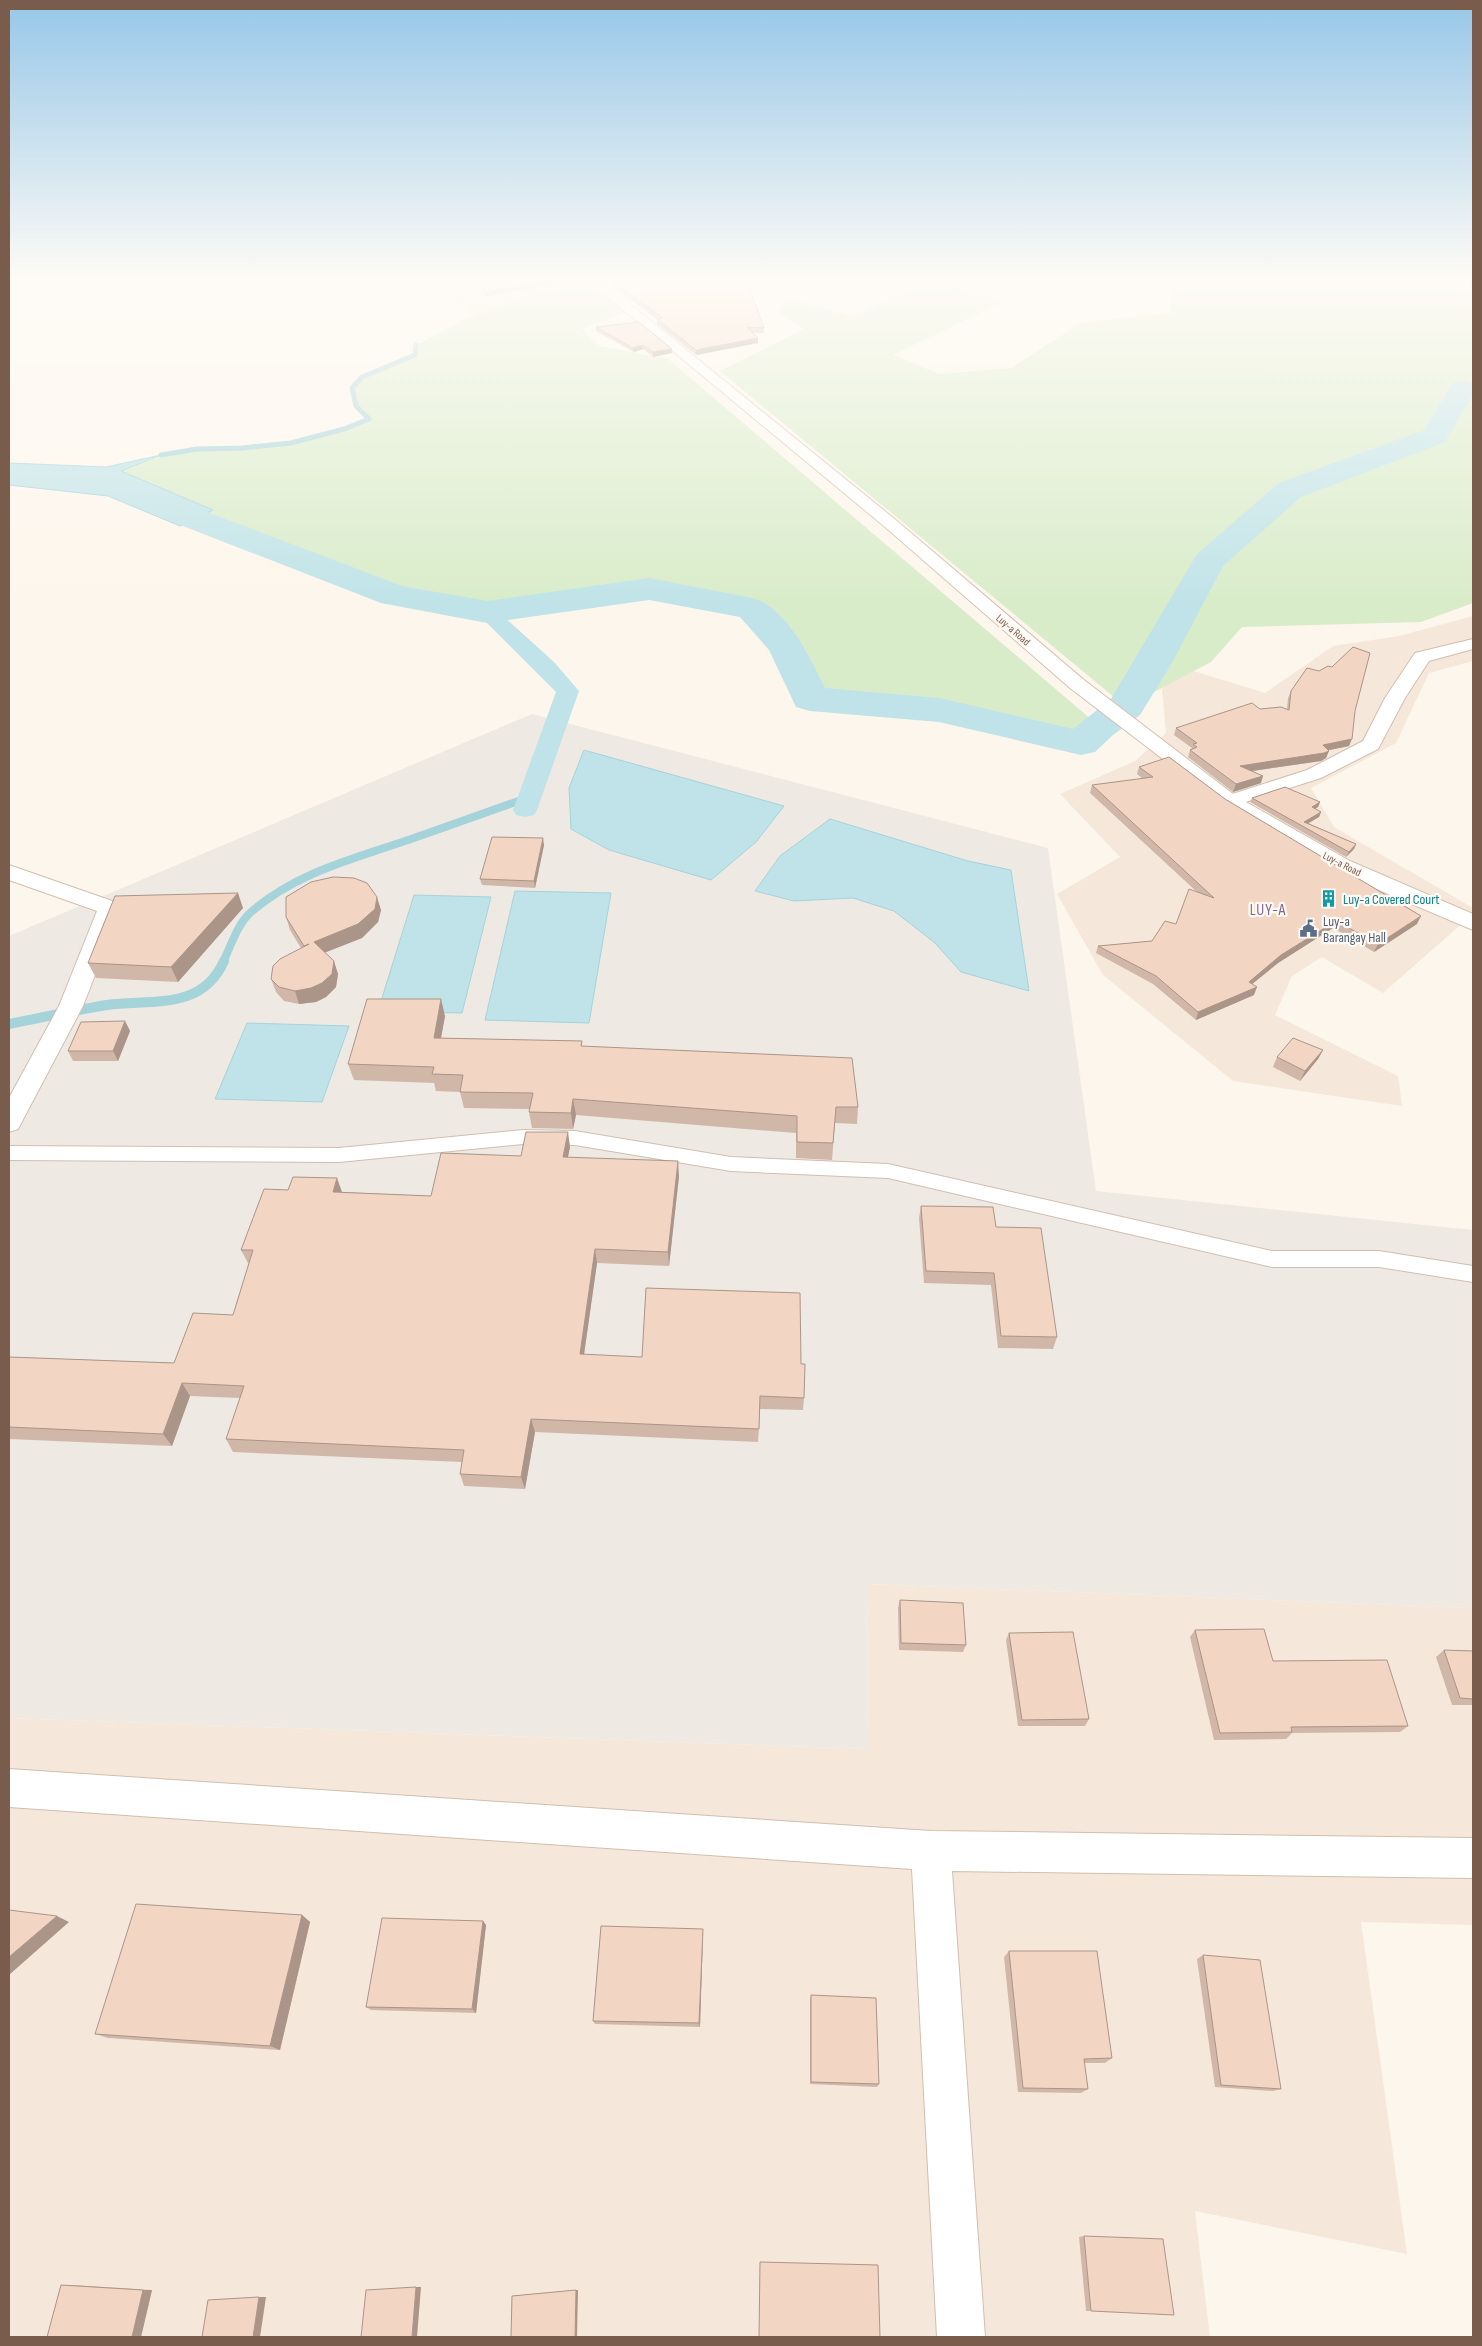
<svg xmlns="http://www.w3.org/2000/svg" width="1482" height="2346" font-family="'Sofia Sans Condensed',sans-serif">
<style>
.residential{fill:#f5e8da}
.industrial{fill:#efe9e4}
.green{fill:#d8ecc9}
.water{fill:#bfe3e8;stroke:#a5d3da}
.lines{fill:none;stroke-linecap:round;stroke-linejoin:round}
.stream-far2{stroke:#a5d3da;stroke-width:5}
.stream-far1{stroke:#a5d3da;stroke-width:8}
.stream{stroke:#a5d3da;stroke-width:10}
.canal{fill:#bfe3e8;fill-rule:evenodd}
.river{fill:#bfe3e8;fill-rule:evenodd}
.service-casing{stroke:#d1beb0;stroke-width:2}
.minor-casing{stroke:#d1beb0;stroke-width:2}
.secondary-casing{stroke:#d6c0b0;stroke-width:2}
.service{fill:#fff;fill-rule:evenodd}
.minor{fill:#fff;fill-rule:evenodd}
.secondary{fill:#fff;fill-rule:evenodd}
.wall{fill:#d1b7a8}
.shaded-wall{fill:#aa9588}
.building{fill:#f3d5c3;stroke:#aa9588}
.labels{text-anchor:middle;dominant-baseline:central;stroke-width:4.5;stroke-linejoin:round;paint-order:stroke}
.far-street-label{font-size:11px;fill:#7a5c4d;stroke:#fffaf3}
.culture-label{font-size:14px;fill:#0d838f;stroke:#fffaf3;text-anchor:start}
.service-label{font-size:14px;fill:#4e5e75;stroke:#fffaf3;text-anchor:start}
.quarter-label{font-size:16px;letter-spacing:1px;fill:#846695;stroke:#fffaf3}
</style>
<rect width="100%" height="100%" fill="#fdf6ec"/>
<!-- residential -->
<path class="residential" d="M476,279h21l15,10 31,-3 -9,-7h55l5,4 -55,8 -65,24 -32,-28z
M1473,616v45l-44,12 -33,70 -85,45 23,39 139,81v6l-90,79 -61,-36 -30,19 -17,39 123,61 4,30 -169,-25 -130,-106 -46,-81 63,-37 -60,-63 75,-33 31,-28 -4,-44 19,-22 84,26 68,-47 66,-10z
M868,1584l605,24v317l-112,-3 46,332 -212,-43 15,126h-1201v-619l858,31z"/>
<!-- industrial -->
<path class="industrial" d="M532,714l516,134 48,343 377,39v378l-605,-24 -1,165 -858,-31v-782z"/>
<!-- green -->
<path class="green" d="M1170,279h303v324l-52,19 -179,5 -31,35 -85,45 -406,-336 84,-42 -25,-17 6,-15 66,19 76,-34 78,19 -112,54 46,19 73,-6 68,-45 91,-10z
M597,286l31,25 -46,18 17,17 69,13 431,367 -18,17 -142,-33 -129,-11 -24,-53 -34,-37 -103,-20 -162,23 -93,-17 -199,-76 17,-9 -91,-39c25,-10 49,-20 76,-22 32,-3 64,0 95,-6 26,-6 52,-14 77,-24l-13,-13 -4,-18 10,-11 53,-22 1,-10 58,-30 65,-24z"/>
<!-- water -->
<path class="water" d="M161,455l-40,16 92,39 -33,16 -72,-30 -99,-11v-22l97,4z
M584,750l200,56 -28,36 -45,38 -102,-30 -38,-21 -2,-41z
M830,819l138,42 43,9 18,121 -68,-19 -26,-29 -41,-32 -41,-13 -59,3 -39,-10 25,-35z
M515,891l96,2 -22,130 -104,-3z
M414,895l77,2 -29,116 -84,-2z
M247,1023l102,3 -27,76 -107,-3z"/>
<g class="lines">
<!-- stream-far2 -->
<path class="stream-far2" d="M161,455l36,-6 45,-1 49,-5 53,-14 25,-10 -13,-13 -4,-18 10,-11 53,-22 1,-10"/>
<!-- stream-far1 -->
<path class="stream-far1" d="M223,962c8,-16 14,-37 27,-49 45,-40 103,-54 158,-73 41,-14 81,-29 122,-43"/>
<!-- stream -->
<path class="stream" d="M9,1024c32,-6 65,-14 98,-19 44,-6 95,6 117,-44"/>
<!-- canal -->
<path class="canal" d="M487,606l7,2 60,54 25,29 -42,119 -3,5 -9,2 -9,-2 -3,-5 43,-118 -76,-76 -3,-4 3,-4z"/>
<!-- river -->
<path class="river" d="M1463,381l10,2v12l-28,47 -144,55 -78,69 -51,97 -32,52 -27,20 -18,17 -14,3 -142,-33 -129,-11 -14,-4 -27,-57 -29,-33 -91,-17 -162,23 -106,-20 -198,-77 -4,-7 4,-7 12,-3 12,3 195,74 85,15 162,-23 103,20c35,9 58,60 73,90l114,10 134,31 38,-30 86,-145 82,-71 145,-53 29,-47z"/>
<defs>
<path id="service" d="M523,1130l52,1 156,26 157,7 384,87h107l94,15v16l-94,-15h-107l-384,-89 -157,-7 -156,-26 -52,-1 -184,18 -330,-2v-14l330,2z"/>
<path id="minor" d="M1473,639v10l-44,12 -24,37 -27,51 -57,29 -91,29 -7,-2 -3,-4 3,-4 84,-27 56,-29 22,-43 30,-45z
M9,865l109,38 3,5 -38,98 -65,123 -9,3v-34l50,-92 38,-95 -88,-31z
M9,1769l922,62 542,7v40l-521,-7 33,466h-48l-25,-468 -903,-62z"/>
<path id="secondary" d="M586,279h13l298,242 187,159 153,117 113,64 123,53v16l-139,-59 -111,-66 -153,-117 -185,-161z"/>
</defs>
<!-- service casing -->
<use href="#service" class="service-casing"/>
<!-- minor casing -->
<use href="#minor" class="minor-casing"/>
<!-- secondary casing -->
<use href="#secondary" class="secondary-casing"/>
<!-- service -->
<use href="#service" class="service"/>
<!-- minor -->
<use href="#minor" class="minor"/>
<!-- secondary -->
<use href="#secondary" class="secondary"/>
</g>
<!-- wall -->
<path class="wall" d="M478,279h97v1l-89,16z
M602,279h144l18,49v5h-11l5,5v5l-62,12 -39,-31v-5z
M596,327l76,26 -19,4 -10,-8 -9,3 -38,-21z
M1291,691l64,20 -6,35 -20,4 -3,8 -5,3 -68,10 8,12 -28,9 -45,-35 2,-7 2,-2 -18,-13 2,-7 84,-19h27l1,-11z
M1139,767l86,32 192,125 -43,28 -41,-24 -55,35 -26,21 2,11 -58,25 -43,-36 -57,-31 2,-7 54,-5 24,-17 21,-32 -107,-99 2,-8 51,-6 -6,-5z
M1252,798l68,4 -2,5 -3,2 6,3 -2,5 -11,6 48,21 -2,5 -8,8 -96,-55z
M544,845l-9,43 -53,-3 -2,-6z
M243,908l-65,74 -82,-4 -8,-15z
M381,910l-3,12 -16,16 -37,14 13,22 -2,13 -10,10 -10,5 -17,2 -15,-3 -8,-9 -5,-13 30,-31 -11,-18 -4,-13z
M445,1016l-4,22 141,3v5l276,61 -1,17 -22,-1 -3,37 -36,-2v-25l-220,-18 -3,14 -41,-1 -3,-16 1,-3 -66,-1 -4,-16 -24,-1 -2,-8 -80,-3 -6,-16z
M125,1021l5,10 -12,30h-45l-5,-10z
M1323,1050l-5,9 -18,22 -27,-14 4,-10z
M570,1147l-2,10 111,19 -10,90 -72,-3 -13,92 217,9 3,34 -1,12 -43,-1 -2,33 -223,-10 -10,57 -61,-3 -4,-12 2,-12 -229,-10 -7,-13 14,-41 -50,-2 -18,50 -163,-7v-82l165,6 59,-48 16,-52h-1l-7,-13 101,-58 89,4 90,-40z
M921,1206l75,21 61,110 -4,12 -55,-1 -7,-63 -67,-2 -5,-65z
M900,1600l66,45 -3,7 -64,-2 -1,-42z
M1195,1630l78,31 135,65 -8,6 -108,1 -6,6 -72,1 -24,-103z
M1009,1633l80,86 -4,7h-67l-12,-86z
M1444,1650l29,1v54h-21l-16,-48z
M302,1915l8,7 -30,128 -172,-12 -13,-4z
M483,1921l3,4 -10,88 -105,-3 -5,-3z
M703,1933l-3,94 -105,-3 -2,-3z
M1009,1951l103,107 -7,5h-21l4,26 -7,4 -63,-1 -14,-135z
M1203,1955l78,134 -8,2 -58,-4 -18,-128z
M811,1995l68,89 -2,3 -67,-3v-85z
M1084,2236l7,75h-5l-7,-74z
M61,2285h11l80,5 -11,47h-94z"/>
<!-- shaded-wall -->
<path class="shaded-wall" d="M557,279l18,1 -89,16 -1,-4z
M758,338v5l-62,12v-5z
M643,345v4l-9,3 -1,-4z
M672,349v4l-19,4v-5z
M1352,739l-3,7 -29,6 3,-7z
M1329,751l-3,7 -5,3 -83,12 2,-7z
M1263,776l-2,7 -28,9 3,-8z
M1320,802l-2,5 -8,5 2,-5z
M1321,812l-2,5 -17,10 2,-5z
M543,838l1,7 -9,43 -1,-7z
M1356,844l-2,5 -8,8 3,-5z
M238,893l5,15 -65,74 -7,-15z
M377,897l4,13 -3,12 -16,16 -43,17 -5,-13z
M1421,916l-4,8 -43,28 4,-8z
M1336,921l-3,7 -55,35 -32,26 3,-7 32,-27z
M334,961l4,13 -2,13 -10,10 -10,5 -17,2 -4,-13z
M1257,987l-3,8 -58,25 2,-8z
M441,999l4,17 -7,38 -4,-16z
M125,1021l5,10 -12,30 -5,-10z
M1323,1050l-5,9 -18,22 5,-10z
M573,1099l3,16 -3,14 -2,-16z
M568,1132l2,15 -5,24 -2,-14z
M678,1161l1,15 -10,90 -1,-14z
M337,1178l5,14h-9z
M595,1249l2,14 -15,105 -2,-14z
M182,1383l8,13 -18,50 -9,-12z
M531,1419l4,13 -10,57 -4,-12z
M302,1915l8,7 -30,128 -10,-4z
M57,1916l12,6 -60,53v-18z
M483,1921l3,4 -10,88 -4,-4z
M703,1929v4l-3,94 -1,-4z
M416,2287h5l-4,50h-5z
M143,2290h9l-11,47h-9z
M576,2290h2l-1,47h-2z
M259,2297h7l-6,40h-7z"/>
<!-- building -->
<path class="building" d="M479,279h78l-72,13z
M609,279h137l18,49 -17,-1 11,11 -62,12 -39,-31 6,-1z
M639,322l33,27 -19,3 -10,-7 -10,3 -37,-21z
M1353,647l17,6 -15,58 -3,28 -29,6 6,6 -5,2 -84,13 23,10 -27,8 -46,-34 7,-3 -4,-3 4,-1 -21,-15 76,-25 8,6 21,-2 8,3 2,-19 16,-23 12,3 9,-5 4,1z
M1169,757l56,42 196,117 -43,28 -42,-23 -55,34 -32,27 8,5 -59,25 -42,-36 -58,-30 54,-5 13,-20 11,3 13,-35 25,9 -122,-113 61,-8 -14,-10z
M1285,787l35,15 -8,5 9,5 -17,10 52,22 -7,8 -97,-54z
M492,837l51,1 -9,43 -54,-2z
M333,877l21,1 13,5 10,14 -2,12 -17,15 -44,18 20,19 -2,13 -10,9 -11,5 -16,3 -16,-4 -8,-8 2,-13 7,-7 29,-15 -5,2 -18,-29v-20l25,-15z
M238,893l-67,74 -83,-4 27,-67z
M367,999h74l-7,39 148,3 -1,5 271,12 6,49h-22l-3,36 -36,-1v-26l-224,-17 -2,14 -42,-1 4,-19 -73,-1 3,-17 -31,-1 2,-7 -86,-3z
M125,1021l-12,30h-45l13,-29z
M1293,1038l30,12 -18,21 -28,-14z
M526,1132h42l-5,25 115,4 -10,91 -73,-3 -15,105 62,3 4,-69 154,5 1,71h4l-1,34 -44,-2 -1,33 -228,-10 -10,58 -61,-3 4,-24 -238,-11 18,-53 -62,-3 -19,51 -154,-7v-70l165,6 19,-50 40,2 20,-65h-12l23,-61 24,1 5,-13 44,1 -4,14 98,4 10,-43 80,3z
M921,1206l72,1 3,20 45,1 16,109 -56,-1 -7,-63 -68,-2z
M900,1600l63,3 3,42 -65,-2z
M1264,1629l9,32 114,-1 21,66 -117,1 1,5 -72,1 -25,-103z
M1073,1632l16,87 -67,1 -13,-87z
M1444,1650l29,1v48l-13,-1z
M136,1904l166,11 -32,131 -175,-12z
M9,1910l48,6 -48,41z
M382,1918l101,3 -11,88 -106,-2z
M601,1926l102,3 -4,94 -106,-2z
M1009,1951h88l15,107 -28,1 4,30 -65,-1z
M1203,1955l57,5 21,129 -60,-4z
M811,1995l65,3 3,86 -68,-2z
M1084,2236l79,3 11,76 -83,-4z
M760,2262l118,3 2,72h-121z
M61,2285l82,5 -11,47h-85z
M416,2287l-4,50h-51l5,-47z
M576,2290l-1,47h-64l1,-41z
M259,2297l-6,40h-51l6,-37z"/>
<!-- sky -->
<linearGradient id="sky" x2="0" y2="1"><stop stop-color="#97c7e8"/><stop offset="0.46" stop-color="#fefbf6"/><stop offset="1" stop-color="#fefbf6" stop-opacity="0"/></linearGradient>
<rect width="1482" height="608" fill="url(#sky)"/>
<!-- icons -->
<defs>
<symbol id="building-bare" viewBox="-9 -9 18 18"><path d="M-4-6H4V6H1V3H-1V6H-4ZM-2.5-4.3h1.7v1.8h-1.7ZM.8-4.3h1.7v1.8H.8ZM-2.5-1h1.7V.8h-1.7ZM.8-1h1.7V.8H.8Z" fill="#0f9aa8" stroke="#fffaf3" stroke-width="2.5" paint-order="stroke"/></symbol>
<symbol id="civic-bare" viewBox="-9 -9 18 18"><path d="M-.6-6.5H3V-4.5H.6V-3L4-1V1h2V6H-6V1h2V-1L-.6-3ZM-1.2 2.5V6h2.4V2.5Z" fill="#5c6f8a" stroke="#fffaf3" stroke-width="2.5" paint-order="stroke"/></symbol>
</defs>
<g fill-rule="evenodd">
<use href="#building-bare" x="1316" y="886" width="25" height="25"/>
<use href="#civic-bare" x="1296" y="916" width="25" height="25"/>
</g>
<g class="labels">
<!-- far-street labels -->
<g class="far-street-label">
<text transform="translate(1013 630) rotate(41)">Luy-a Road</text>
<text transform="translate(1342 864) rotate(27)">Luy-a Road</text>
</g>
<!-- culture labels -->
<g class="culture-label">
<text x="1343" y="899">Luy-a Covered Court</text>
</g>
<!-- service labels -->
<g class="service-label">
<text x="1323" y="921">Luy-a<tspan x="1323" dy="16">Barangay Hall</tspan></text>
</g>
<!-- quarter labels -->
<g class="quarter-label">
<text x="1268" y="910">LUY-A</text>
</g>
</g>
<!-- border -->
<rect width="1482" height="2346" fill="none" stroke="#7a5c4d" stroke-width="20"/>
</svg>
